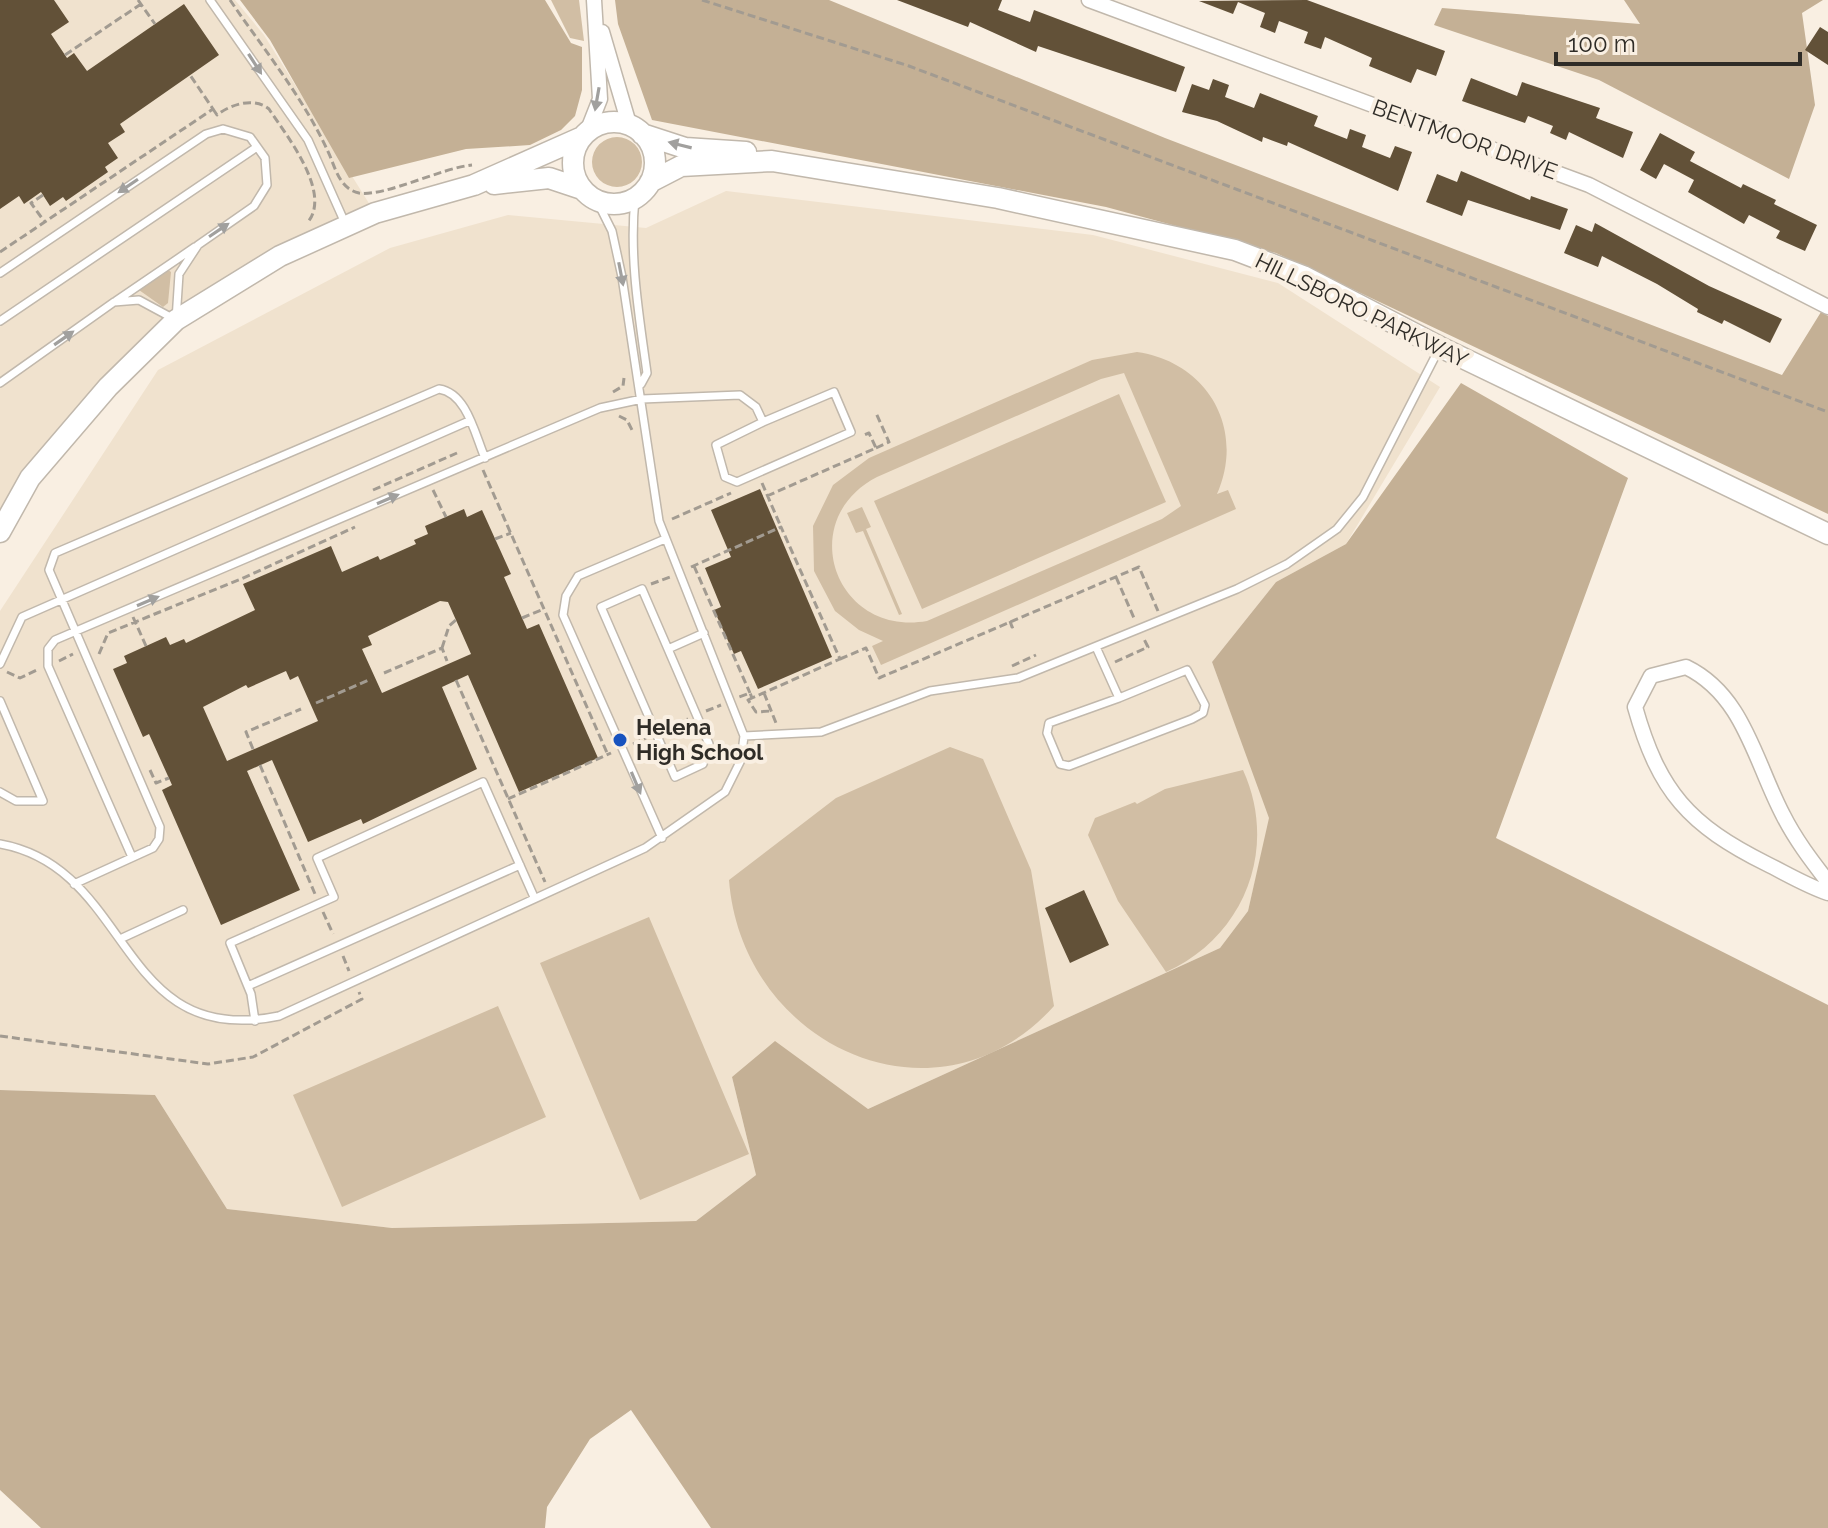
<svg xmlns="http://www.w3.org/2000/svg" width="1828" height="1528" font-family="Raleway,sans-serif">
<style>
.built{fill:#f0e2ce}
.green{fill:#d1bea4;fill-rule:evenodd}
.forest{fill:#c4b095}
.building{fill:#625138;fill-rule:evenodd}
.lines{fill:none;stroke-linecap:round;stroke-linejoin:round}
.lane-casing{stroke:#c1b8ac;stroke-width:10}
.street-casing{stroke:#c1b8ac;stroke-width:17}
.secondary-casing{stroke:#c1b8ac;stroke-width:23}
.path{stroke:#a29b91;stroke-width:3;stroke-dasharray:8 4;stroke-linecap:butt}
.lane{stroke:#fff;stroke-width:7}
.street{stroke:#fff;stroke-width:14}
.secondary{stroke:#fff;stroke-width:20}
.oneway{fill:#a1a09e}
.poi-dot{fill:#1853bf;stroke:#f9efe2;stroke-width:3}
.labels{text-anchor:middle;dominant-baseline:central;stroke-width:8;stroke-linejoin:round;paint-order:stroke}
.street-label{font-size:22px;fill:#2f2c27;stroke:#f9efe2}
.poi-label{font-size:22px;font-weight:bold;fill:#2f2c27;stroke:#f9efe2;text-anchor:start}
</style>
<rect width="100%" height="100%" fill="#f9efe2"/>
<!-- built -->
<path class="built" d="M0,0h235l29,35 111,178 -199,107 -68,67 -108,145z
M726,191l367,44 185,48 162,104 -94,157 -70,38 -64,80 58,156 -22,93 -28,37 -352,161 -136,-32 24,98 -60,46 -304,7 -165,-19 -72,-114 -155,-5v-479l158,-241 232,-122 118,-33 138,13z"/>
<!-- green -->
<path class="green" d="M551,0h28l5,41 -14,-3z
M592 162a25 25 0 1 1 50 0a25 25 0 1 1-50 0Z
M167,269l4,3 -3,31 -5,4 -24,-17z
M1137,352c70,10 109,76 80,142l11,-4 8,19 -355,156 -9,-19 11,-5 -24,-11 -24,-19 -21,-40 -1,-45 20,-41 36,-27 223,-98zM1124,373l57,133 -19,13 -235,102c-92,16 -133,-101 -50,-144l224,-98z
M1119,394l47,108 -244,107 -48,-108z
M862,507l9,20 -5,2 36,85 -3,1 -36,-84 -7,2 -9,-20z
M950,747l33,12 48,111 23,136c-117,130 -312,40 -325,-126l107,-82z
M1243,770c36,79 1,167 -77,202l-48,-71 -30,-66 7,-17 40,-16 2,2 28,-15z
M649,917l100,237 -109,46 -100,-237z
M498,1006l48,111 -204,90 -49,-112z"/>
<!-- forest -->
<path class="forest" d="M240,0h305l26,43 11,4v43l-7,26 -14,14 -31,15 -64,4 -117,29 -79,-138z
M615,0h214l336,138 617,237 39,-63 7,4v198l-552,-261 -170,-46 -454,-87 -34,-96z
M1624,0h199l-21,13 13,92 -26,74 -190,-99 -165,-55 8,-17 198,16z
M1461,383l167,95 -132,360 332,167v523h-1117l-80,-118 -41,29 -43,68 -2,21h-504l-41,-38v-400l155,5 72,114 165,19 304,-7 60,-46 -24,-98 43,-36 93,68 352,-161 28,-37 21,-93 -57,-156 64,-80 70,-38z"/>
<!-- building -->
<path class="building" d="M0,0h54l15,22 -18,12 16,24 7,-5 13,18 97,-67 35,51 -99,69 5,8 -17,11 10,15 -13,9 3,5 -42,29 -3,-4 -13,9 -9,-14 -17,12 -5,-8 -19,13z
M897,0h105l-4,10 32,12 4,-12 151,57 -9,25 -138,-46 -2,6 -66,-30 -2,5z
M1307,0l138,51 -9,25 -19,-7 -6,14 -42,-17 3,-8 -47,-21 -4,12 -17,-6 4,-11 -29,-11 -4,12 -15,-6 5,-14 -27,-11 -5,12 -34,-13z
M1820,27l8,5v33l-23,-15z
M1471,78l46,18 5,-14 78,26 -4,10 37,14 -10,26 -54,-26 -3,8 -16,-7 3,-7 -25,-10 -3,7 -63,-22z
M1213,79l16,6 -4,12 29,11 6,-15 58,23 -4,10 33,13 3,-10 16,6 -4,12 28,11 5,-12 17,6 -14,39 -110,-49 -1,4 -24,-9 -1,5 -45,-21 -35,-9 10,-28 17,6z
M1660,133l35,19 -5,9 51,27 2,-4 33,16 -2,4 43,21 -12,26 -29,-13 4,-7 -31,-16 -5,9 -56,-32 6,-12 -30,-16 -8,15 -16,-9z
M1461,171l69,29 1,-4 37,13 -8,21 -92,-30 -6,16 -36,-14 11,-28 20,8z
M1595,223l114,63 73,33 -12,24 -46,-23 -2,4 -25,-12 1,-3 -41,-25 -55,-28 -4,11 -34,-14 12,-28 16,7z
M760,489l72,168 -74,32 -17,-38 -7,3 -20,-44 7,-3 -16,-39 26,-11 -20,-47z
M464,509l3,8 15,-7 29,64 -7,3 23,52 12,-5 59,134 -79,34 -51,-117 -26,12 35,82 -114,55 -2,-5 -53,23 -36,-82 -25,11 53,119 -79,35 -59,-135 10,-5 -23,-51 -6,3 -30,-68 14,-6 -3,-7 42,-19 4,8 14,-6 2,4 69,-33 -12,-26 88,-38 11,26 36,-16 2,4 36,-16 -2,-4 14,-6 -3,-8zM440,601l8,1 23,52 -89,39 -20,-44 10,-4 -4,-9zM286,671l4,9 8,-4 20,45 -91,40 -24,-54 43,-22 2,3z
M1084,890l25,55 -39,18 -25,-55z"/>
<g class="lines">
<defs>
<path id="lane" d="M210,0l98,140 37,83
M635,198c-6,59 4,117 12,175l-6,11
M0,273l206,-139 17,-5 27,8 15,21 2,27 -13,21 -56,39 -19,29 -3,46 -37,-20 -25,2 -114,81
M116,301l79,-54
M0,321l257,-174
M1096,647l23,51 68,-28 18,35 -2,8 -11,6 -123,47 -9,-2 -13,-31 2,-10 70,-25
M668,649l41,95 -6,20 -28,13 -74,-170 41,-18 26,60 36,-16
M0,664l22,-47 447,-196
M0,701l43,100h-27l-16,-9
M744,736l77,-4 109,-41 88,-13 219,-89 50,-25 50,-35 26,-32 76,-148
M662,838l-99,-223 3,-19 12,-20 87,-37
M0,844c134,24 116,206 279,172l366,-168 80,-56 16,-32 3,-24 -85,-215 -37,-244 -10,-46 -15,-30
M132,857l-84,-191v-17l7,-9 545,-232 42,-9 98,-4 16,12 7,15 -47,23 9,32 12,5 114,-50 -17,-40 -71,30
M74,884l79,-36 6,-9 1,-12 -111,-257 6,-17 384,-164c28,4 36,46 46,69
M120,939l63,-29
M248,986l272,-121
M255,1021l-4,-27 -21,-51 104,-46 -17,-39 166,-76 51,115"/>
<path id="street" d="M1089,0l500,185 239,122
M602,32l27,92
M587,132l13,-33 -6,-99
M1828,882c-17,-22 -33,-43 -45,-67 -28,-53 -39,-120 -97,-148l-35,9 -16,31c24,85 54,118 132,157 20,10 40,22 61,29"/>
<path id="secondary" d="M573 163a41 41 0 1 1 82 0a41 41 0 1 1-82 0Z
M642,134l43,14 61,4
M650,182l31,-16 91,-5 226,37 237,52 68,26 137,71 388,187
M494,184l55,-6 33,11
M0,532l30,-54 78,-91 68,-67 104,-64 95,-43 99,-28 106,-47"/>
</defs>
<!-- lane casing -->
<use href="#lane" class="lane-casing"/>
<!-- street casing -->
<use href="#street" class="street-casing"/>
<!-- secondary casing -->
<use href="#secondary" class="secondary-casing"/>
<!-- path -->
<path class="path" d="M138,0l17,24
M230,0c34,50 76,101 100,156 6,15 11,33 29,37 26,4 82,-25 113,-28
M702,0l207,66 919,346
M65,55l76,-51
M213,109l4,6c14,-11 37,-18 52,-6 17,26 63,83 39,113
M43,195l-12,8 13,18
M0,252l213,-143 -23,-34
M613,392l10,-6 1,-8
M619,416l8,4 5,10
M876,448l13,-6 -13,-29
M483,470l125,285
M762,483l19,44
M373,490l84,-37
M433,490l13,27
M767,496l109,-48 -7,-15 -7,3
M672,519l59,-26
M495,539l16,-6
M694,566l56,127
M691,567l90,-40 59,132 -88,39 -2,-5 -11,4
M1116,577l18,41
M651,584l19,-7
M133,617l13,29
M522,618l22,-9
M1010,621l2,6 5,-2
M442,648l7,-22 7,-6
M99,654l9,-21 133,-54 114,-52
M840,659l26,-11 13,30 260,-111 19,44
M59,661l14,-7
M1115,662l33,-15 -4,-8
M1012,666l24,-11
M7,672l13,6 17,-8
M384,673l58,-25 5,13
M456,680l89,202
M764,693l12,30
M752,698l-4,2 8,12 15,-1
M316,703l55,-24
M706,711l15,-6
M665,729l23,-10
M633,744l15,-7
M253,749l-7,-17 55,-23
M260,765l55,129
M150,770l6,13 13,-5
M508,799l103,-46
M323,912l10,22
M343,956l6,15
M0,1036l208,28 45,-7 109,-58 -3,-7"/>
<!-- lane -->
<use href="#lane" class="lane"/>
<!-- street -->
<use href="#street" class="street"/>
<!-- secondary -->
<use href="#secondary" class="secondary"/>
</g>
<!-- one-way arrows -->
<defs><path id="oneway-solid" d="M-6-.8H1V-3.2L6.5 0L1 3.2V.8H-6Z" transform="scale(2)"/></defs>
<g class="oneway">
<use href="#oneway-solid" transform="translate(255 64) rotate(57)"/>
<use href="#oneway-solid" transform="translate(597 99) rotate(100)"/>
<use href="#oneway-solid" transform="translate(680 145) rotate(-166)"/>
<use href="#oneway-solid" transform="translate(128 186) rotate(146)"/>
<use href="#oneway-solid" transform="translate(219 230) rotate(-34)"/>
<use href="#oneway-solid" transform="translate(621 274) rotate(79)"/>
<use href="#oneway-solid" transform="translate(64 338) rotate(-35)"/>
<use href="#oneway-solid" transform="translate(388 499) rotate(-23)"/>
<use href="#oneway-solid" transform="translate(148 601) rotate(-23)"/>
<use href="#oneway-solid" transform="translate(636 783) rotate(67)"/>
</g>
<!-- markers -->
<circle class="poi-dot" cx="620" cy="740" r="8"/>
<g class="labels">
<!-- street labels -->
<g class="street-label">
<text transform="translate(1465 139) rotate(20)">BENTMOOR DRIVE</text>
<text transform="translate(1362 310) rotate(26)">HILLSBORO PARKWAY</text>
</g>
<!-- poi labels -->
<g class="poi-label">
<text x="636" y="727">Helena<tspan x="636" dy="25">High School</tspan></text>
</g>
</g>
<!-- scale -->
<path d="M1556 52v12h244v-12" fill="none" stroke="#2f2c27" stroke-width="4"/>
<text x="1568" y="52" font-size="24" fill="#2f2c27" stroke="#f9efe2" stroke-width="6" paint-order="stroke">100 m</text>
</svg>
